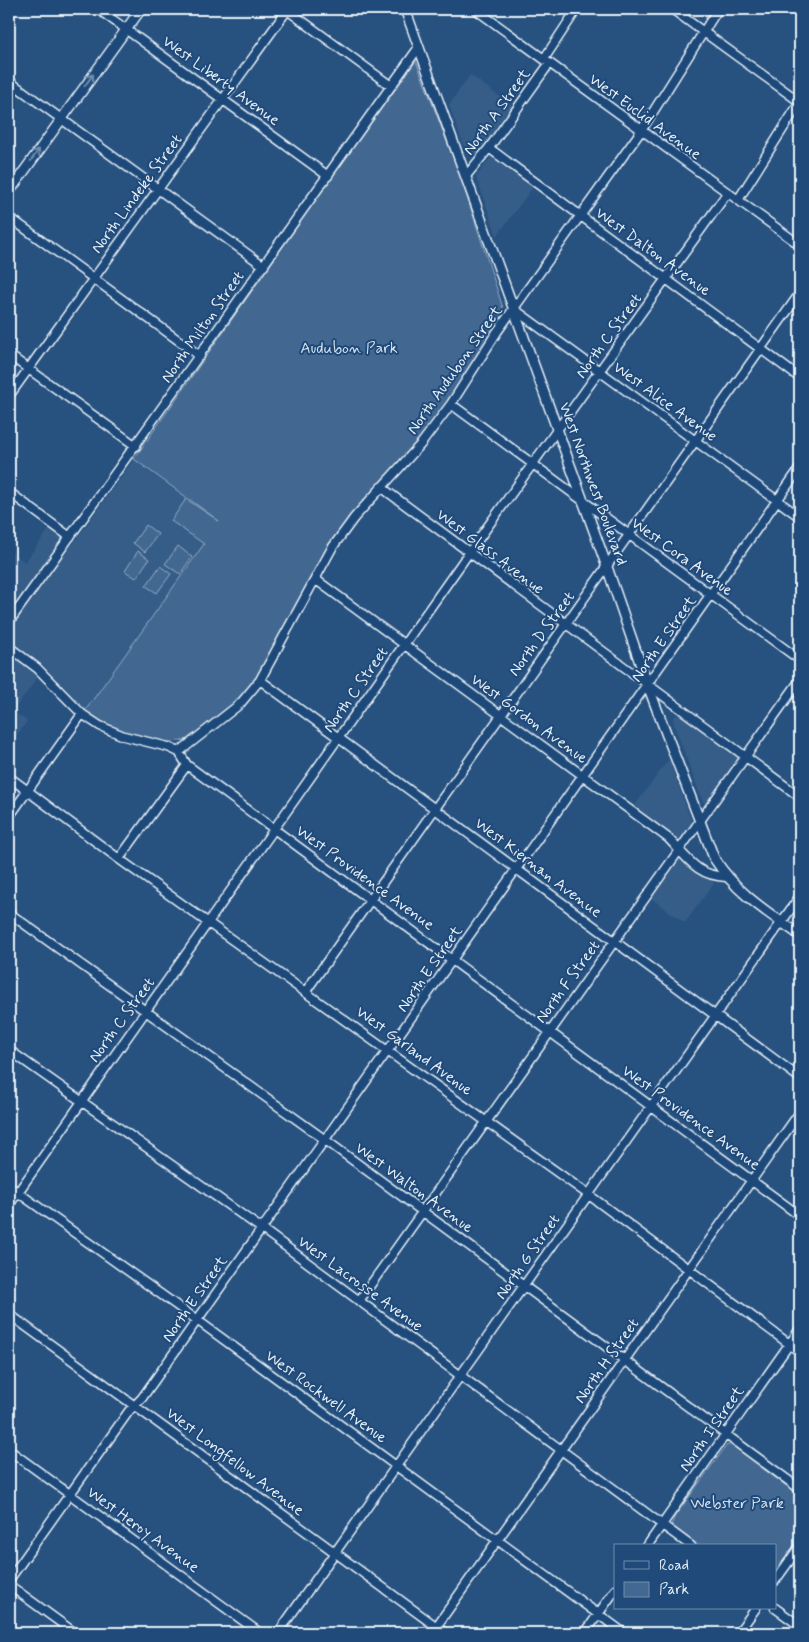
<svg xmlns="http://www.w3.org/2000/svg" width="809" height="1642" font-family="Mynerve,sans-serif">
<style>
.built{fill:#355d88}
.green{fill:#436891;stroke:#96acc4}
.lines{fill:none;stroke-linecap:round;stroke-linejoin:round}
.minor-casing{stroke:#e8f1f8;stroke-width:11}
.major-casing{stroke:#e8f1f8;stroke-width:12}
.minor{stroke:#1f4a7a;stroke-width:8}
.major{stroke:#1f4a7a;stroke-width:9}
.oneway{stroke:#6f8dac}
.labels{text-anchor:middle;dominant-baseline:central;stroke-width:4;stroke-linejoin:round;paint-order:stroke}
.street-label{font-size:16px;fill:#e8f1f8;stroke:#1f4a7a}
.park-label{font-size:16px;fill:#d8e3ee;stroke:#1f4a7a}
</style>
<rect width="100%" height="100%" fill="#27517f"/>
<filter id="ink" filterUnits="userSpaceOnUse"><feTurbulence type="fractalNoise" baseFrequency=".02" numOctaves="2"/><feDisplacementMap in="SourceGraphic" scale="10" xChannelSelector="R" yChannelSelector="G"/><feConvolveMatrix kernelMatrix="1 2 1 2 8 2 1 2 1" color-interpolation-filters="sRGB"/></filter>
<g filter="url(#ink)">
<!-- built -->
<path class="built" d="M470,75l43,31 -39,51 -7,-2 -18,-50z
M491,157l42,30 -36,49 -21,-59z
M134,459l86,63 -135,189 -43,-47 -33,-21v-93l16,12 25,-34 22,17z
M9,653l30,23 -26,35 14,10 -18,26z
M679,714l59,44v4l-31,42 -4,-2 -30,-80v-5z
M669,759l23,64 -11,18 -4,-1 -44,-32z
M679,860h4l31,23 -29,40 -33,-24z"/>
<!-- green -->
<path class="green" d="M416,61l45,117 44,136 -25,35 -31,53 -26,35 -67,74 -95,162 -23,28 -52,39c-33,8 -74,-11 -101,-29l119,-167 -33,-23 15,-22 33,22 -85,-62 197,-281z
M146,525l12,9 -13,18 -12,-9z
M178,546l14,11 -12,17 -15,-10z
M138,551l11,8 -13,19 -11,-7z
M160,566l11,8 -14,19 -11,-7z
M727,1445h4l69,51v44l-25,35v-29h-76l-28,-21 4,-9z"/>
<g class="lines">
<defs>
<path id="minor" d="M98,9l230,167
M286,9l105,77
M475,9l325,236
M672,9l128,93
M544,59l33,-50
M9,81l255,185
M489,148l311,230
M466,176l23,-28 60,-84
M738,200l62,-98
M9,217l191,139
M514,309l286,208
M9,355l127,91
M9,396l279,-387
M451,404l349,256
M381,487l419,310
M9,492l61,45
M315,579l353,259c19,19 28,38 58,39
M9,622l410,-575
M9,647l28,21 45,46 18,12 24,10 44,11 11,5 8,13 613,451
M260,680l540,398
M179,752l61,-48 20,-24 72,-132 22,-30 67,-74 30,-40 46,-72 144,-201 77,-122
M9,777l110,82 470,336 211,157
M9,817l73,-103
M119,859l68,-94
M9,913l315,226 476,350
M306,991l494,-698
M9,1050l253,179 429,317
M9,1186l188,134 427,313
M9,1205l459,-651 260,-362
M359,1301l441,-621
M9,1314l436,319
M9,1450l251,183
M647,1546l153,-217
M9,1580l120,-169 13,-13 658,-930
M775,1581l25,-35
M9,1585l66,48
M775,1608l25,18
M436,1627l364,-515
M278,1633l522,-737
M585,1633l30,-43
M738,1633l18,-25"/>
<path id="major" d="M405,9l202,558 41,119 66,172c22,35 53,54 86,77
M9,192l132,-183"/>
</defs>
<!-- minor casing -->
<use href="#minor" class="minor-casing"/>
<!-- major casing -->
<use href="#major" class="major-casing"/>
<!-- minor -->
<use href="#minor" class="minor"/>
<!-- major -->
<use href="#major" class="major"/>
</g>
<!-- one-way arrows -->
<defs><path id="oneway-shaft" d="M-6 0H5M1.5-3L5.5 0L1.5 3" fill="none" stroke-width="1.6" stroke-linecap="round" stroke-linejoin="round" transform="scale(1.25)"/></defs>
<g class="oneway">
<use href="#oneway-shaft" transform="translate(89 80) rotate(-54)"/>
<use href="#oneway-shaft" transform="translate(35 155) rotate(-54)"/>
</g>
</g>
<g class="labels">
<!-- street labels -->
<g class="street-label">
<text transform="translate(221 81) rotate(36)">West Liberty Avenue</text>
<text transform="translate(497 112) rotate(-54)">North A Street</text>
<text transform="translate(645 117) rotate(36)">West Euclid Avenue</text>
<text transform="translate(137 194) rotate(-54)">North Lindeke Street</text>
<text transform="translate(653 252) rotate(36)">West Dalton Avenue</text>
<text transform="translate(203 327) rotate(-55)">North Milton Street</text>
<text transform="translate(609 336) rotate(-54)">North C Street</text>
<text transform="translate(455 370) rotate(-55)">North Audubon Street</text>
<text transform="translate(665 402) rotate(36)">West Alice Avenue</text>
<text transform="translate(593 484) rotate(70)">West Northwest Boulevard</text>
<text transform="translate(490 552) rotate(37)">West Glass Avenue</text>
<text transform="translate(682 557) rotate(36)">West Cora Avenue</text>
<text transform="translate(542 634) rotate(-54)">North D Street</text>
<text transform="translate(664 639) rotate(-55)">North E Street</text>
<text transform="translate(356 690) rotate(-55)">North C Street</text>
<text transform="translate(529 719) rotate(36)">West Gordon Avenue</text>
<text transform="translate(538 868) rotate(37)">West Kiernan Avenue</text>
<text transform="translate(365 878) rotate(36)">West Providence Avenue</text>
<text transform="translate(430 969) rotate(-55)">North E Street</text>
<text transform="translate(568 982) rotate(-54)">North F Street</text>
<text transform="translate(122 1020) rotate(-54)">North C Street</text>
<text transform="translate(414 1051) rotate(36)">West Garland Avenue</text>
<text transform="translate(691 1118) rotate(36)">West Providence Avenue</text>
<text transform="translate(414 1188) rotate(36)">West Walton Avenue</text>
<text transform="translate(528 1257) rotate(-55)">North G Street</text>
<text transform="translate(360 1284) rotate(36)">West Lacrosse Avenue</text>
<text transform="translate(195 1299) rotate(-55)">North E Street</text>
<text transform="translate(607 1361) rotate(-55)">North H Street</text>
<text transform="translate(326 1397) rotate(36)">West Rockwell Avenue</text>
<text transform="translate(712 1429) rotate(-55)">North I Street</text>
<text transform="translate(235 1462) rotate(37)">West Longfellow Avenue</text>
<text transform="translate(143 1530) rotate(36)">West Heroy Avenue</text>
</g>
<!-- park labels -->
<g class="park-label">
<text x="349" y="348">Audubon Park</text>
<text x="737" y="1503">Webster Park</text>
</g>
</g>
<!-- margin -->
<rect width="809" height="1642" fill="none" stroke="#1f4a7a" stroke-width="30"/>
<rect x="15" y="15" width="779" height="1612" fill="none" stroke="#e8f1f8" stroke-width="2" filter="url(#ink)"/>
<!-- legend -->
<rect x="614" y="1544" width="162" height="65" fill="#1f4a7a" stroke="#6f8dac"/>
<rect x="624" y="1561" width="25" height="8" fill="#1f4a7a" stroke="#6f8dac"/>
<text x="659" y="1570" font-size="15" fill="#e8f1f8">Road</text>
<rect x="624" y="1582" width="25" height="15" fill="#436891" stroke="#6f8dac"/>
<text x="659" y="1594" font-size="15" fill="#e8f1f8">Park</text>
</svg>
